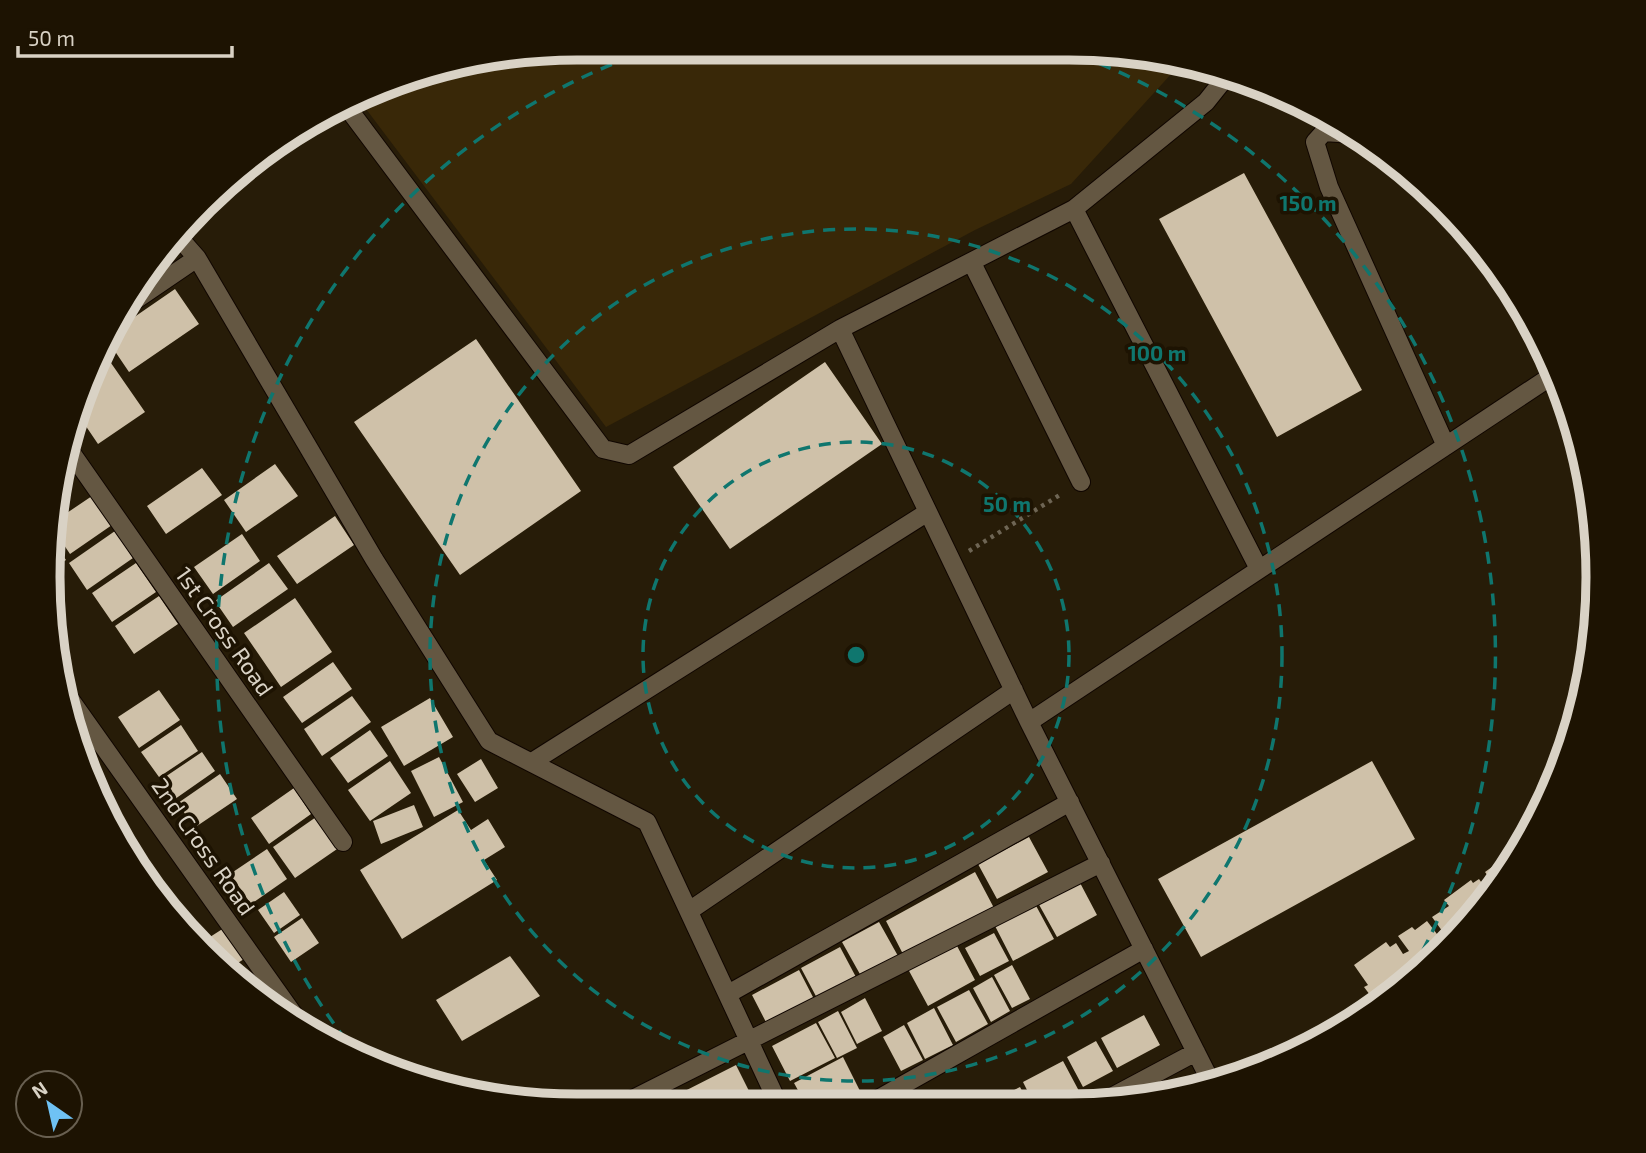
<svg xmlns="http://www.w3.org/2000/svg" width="1646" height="1153" font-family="'Exo 2',sans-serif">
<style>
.green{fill:#392808}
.building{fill:#cfc1a9}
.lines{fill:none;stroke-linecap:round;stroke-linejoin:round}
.street-casing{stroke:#100600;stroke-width:20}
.path{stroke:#6e6554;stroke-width:4.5;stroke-dasharray:3.5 5;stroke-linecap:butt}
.street{stroke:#645742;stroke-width:18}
.ring{fill:none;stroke:#0f766e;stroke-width:3.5;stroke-dasharray:12 9}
.labels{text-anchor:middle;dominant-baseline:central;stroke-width:7;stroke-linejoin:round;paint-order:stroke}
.street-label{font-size:23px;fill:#d9d2c5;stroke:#1d1302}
.rim{fill:none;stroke:#d9d2c5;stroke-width:9}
.centre{fill:#0f766e;stroke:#1d1302;stroke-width:3.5}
.ring-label{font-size:21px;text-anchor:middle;font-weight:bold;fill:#0f766e;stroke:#1d1302;stroke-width:7;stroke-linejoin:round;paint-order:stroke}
</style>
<rect width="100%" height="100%" fill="#271c08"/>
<!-- green -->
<path class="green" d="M577,47l596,11 10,3 -112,123 -96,46 -369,197 -246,-326 79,-36z"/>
<!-- building -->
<path class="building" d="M1244,173l118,217 -85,47 -118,-218z
M175,289l24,35 -70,48 -21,-31 6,-10z
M476,339l105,152 -121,84 -106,-153z
M102,350l43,62 -47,32 -21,-31 11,-39z
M825,362l57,82 -152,105 -57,-82z
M275,464l23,32 -52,36 -22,-32z
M202,468l20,27 -56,39 -19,-28z
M92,496l20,29 -42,29 -18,-27v-4z
M335,516l19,29 -57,39 -20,-28z
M115,531l18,27 -46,32 -18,-27z
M242,534l18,27 -47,33 -19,-27z
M52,539l14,21 -14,9z
M136,563l20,29 -44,30 -20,-29z
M269,563l19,26 -55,38 -18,-26z
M159,596l19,28 -44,30 -19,-28z
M295,598l37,54 -51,35 -37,-54z
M333,662l19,27 -50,34 -19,-26z
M159,690l21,30 -41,28 -21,-31z
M352,696l19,26 -49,34 -18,-27z
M430,698l23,39 -49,29 -23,-39z
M181,725l17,26 -39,26 -18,-25z
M370,730l18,26 -40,27 -18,-25z
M202,752l13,19 -40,28 -13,-20z
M439,757l24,45 -29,15 -23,-46z
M481,759l17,29 -23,14 -18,-28z
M390,761l21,32 -41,28 -22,-31z
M1372,761l43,78 -214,118 -43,-78z
M220,774l17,25 -43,29 -16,-25z
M294,788l17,26 -42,30 -18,-26z
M414,805l9,22 -42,17 -8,-23z
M458,810l13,20 17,-11 17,28 -21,13 13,20 -95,59 -42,-69z
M319,815l21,32 -45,31 -22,-31z
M1029,837l19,35 -51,27 -19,-35z
M267,849l20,30 -36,25 -21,-30z
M1517,849l2,2 -23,36 -11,-15z
M975,872l19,36 -90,48 -18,-35z
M1078,879l19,36 -40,22 -20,-36z
M1479,879l12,17 -1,2 -71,76 -19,13 -6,-8 -24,16 -6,-8 4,-2 -14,-20 32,-23 4,5 6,-4 7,11 6,-3 -11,-15 14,-9 3,3 12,-9 16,21 5,-3 -16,-22 17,-11 -5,-6 27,-20 2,3z
M284,892l16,23 -26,18 -16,-23z
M1034,902l20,37 -41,22 -19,-37z
M302,918l17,25 -28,19 -17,-25z
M879,922l19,34 -37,20 -19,-34z
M224,928l20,31 -17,11 -28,-26z
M994,933l15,28 -29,15 -15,-28z
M956,944l19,36 -47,26 -20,-37z
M840,947l17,32 -39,21 -17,-32z
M510,956l30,40 -78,45 -26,-41z
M1012,965l18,34 -18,9 -18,-33z
M799,970l16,31 -47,25 -16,-31z
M992,977l18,34 -19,11 -18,-34z
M969,990l19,34 -32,18 -19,-35z
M865,998l17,33 -25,13 -16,-32z
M934,1008l19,37 -28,14 -18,-36z
M838,1011l19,37 -20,10 -19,-36z
M1144,1015l16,30 -43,23 -16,-30z
M816,1023l19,35 -45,23 -18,-35z
M904,1025l19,35 -22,11 -18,-34z
M1096,1041l17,30 -30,16 -16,-30z
M843,1057l20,40 -11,6h-47l-11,-20z
M1063,1061l16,30 -20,11h-26l-10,-20z
M736,1065l19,38 -79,1 -3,-7z
M1020,1087l8,15h-37z"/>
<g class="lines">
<defs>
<path id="street" d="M347,107l256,342 26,6 211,-126
M1353,134l-29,-2 -9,10 14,45 117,259
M1074,209l185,360
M175,233l22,25 177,301 115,182 158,81 131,281
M972,263l109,219
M131,303l66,-45
M68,448l275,394
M67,695l234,330
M1029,722l527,-349
M532,762l396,-250
M689,911l325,-221
M728,994l342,-192
M1210,1080l-181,-358 -189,-393 234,-120 132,-107 20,-25
M1104,1101l92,-49
M871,1103l273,-154
M623,1104l478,-241"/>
</defs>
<!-- street casing -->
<use href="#street" class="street-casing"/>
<!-- path -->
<path class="path" d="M969,551l94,-58"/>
<!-- street -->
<use href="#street" class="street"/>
</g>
<!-- distance rings -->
<g class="ring">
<circle cx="856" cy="655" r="213"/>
<circle cx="856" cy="655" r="426"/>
<path d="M359 1057A639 639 0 0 1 653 49M1080 56A639 639 0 0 1 1404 984"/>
</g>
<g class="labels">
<!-- street labels -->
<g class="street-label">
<text transform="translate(225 631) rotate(55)">1st Cross Road</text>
<text transform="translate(204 846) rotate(55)">2nd Cross Road</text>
</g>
</g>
<!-- crop -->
<path d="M0 0H1646V1153H0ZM577 60H1069A517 517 0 0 1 1586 577V577A517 517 0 0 1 1069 1094H577A517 517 0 0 1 60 577V577A517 517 0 0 1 577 60Z" fill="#1d1302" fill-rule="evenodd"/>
<path class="rim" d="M577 60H1069A517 517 0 0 1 1586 577V577A517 517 0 0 1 1069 1094H577A517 517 0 0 1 60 577V577A517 517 0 0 1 577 60Z"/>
<circle cx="856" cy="655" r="10" class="centre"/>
<g class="ring-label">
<text x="1308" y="211">150 m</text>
<text x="1157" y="361">100 m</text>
<text x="1007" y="512">50 m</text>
</g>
<!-- north arrow -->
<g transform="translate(49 1104) rotate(326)"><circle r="33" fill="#1d1302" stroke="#685f50" stroke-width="2"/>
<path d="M0-5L12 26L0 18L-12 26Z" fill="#6fc2f4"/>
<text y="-10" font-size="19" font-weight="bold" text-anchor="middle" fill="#d9d2c5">N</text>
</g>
<!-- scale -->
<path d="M18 46v10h214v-10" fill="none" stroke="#d9d2c5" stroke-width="3.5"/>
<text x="28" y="46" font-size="21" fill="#d9d2c5" stroke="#1d1302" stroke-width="5" paint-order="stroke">50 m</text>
</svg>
